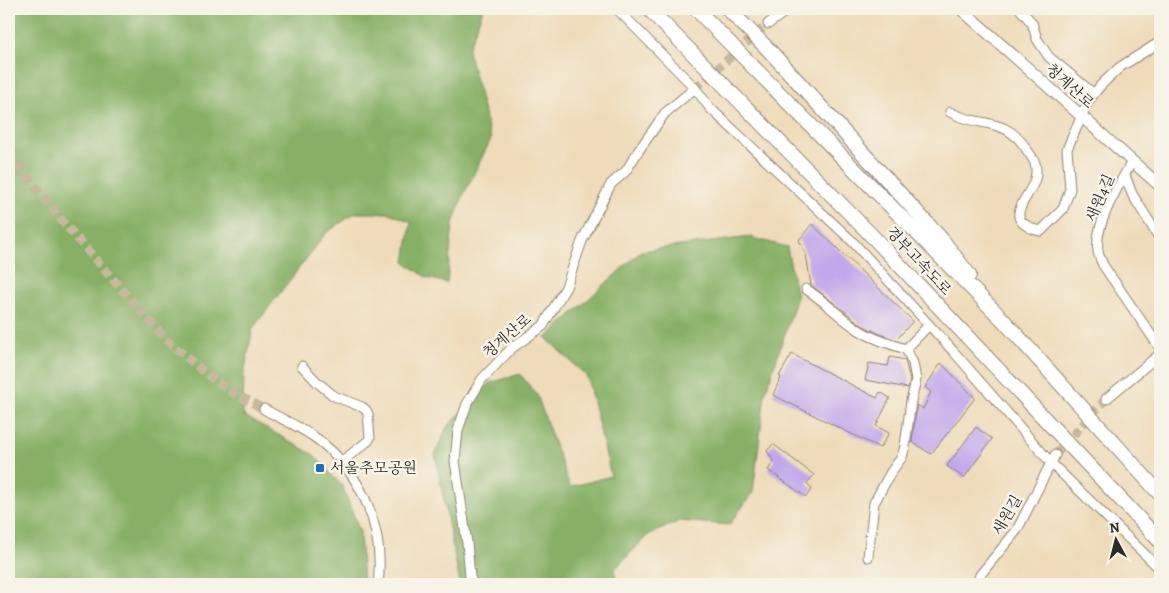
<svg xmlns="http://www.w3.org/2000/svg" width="1169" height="593" font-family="Alegreya,'Noto Serif KR',serif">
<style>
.forest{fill:#87b066;stroke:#596e48}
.building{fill:#c2a8eb}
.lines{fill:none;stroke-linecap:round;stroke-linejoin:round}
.minor-tunnel{stroke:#c8b89d;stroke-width:9;stroke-dasharray:9 4.5;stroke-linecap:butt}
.minor-casing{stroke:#8d8372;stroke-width:11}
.major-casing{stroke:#8d8372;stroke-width:13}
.highway-casing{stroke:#8d8372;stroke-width:16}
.minor{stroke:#fff;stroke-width:9}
.major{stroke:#fff;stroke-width:11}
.highway{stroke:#fff;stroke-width:14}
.poi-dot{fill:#1f6fb2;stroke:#f7f3e8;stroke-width:2}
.labels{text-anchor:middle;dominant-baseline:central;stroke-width:5;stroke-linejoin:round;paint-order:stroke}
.street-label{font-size:15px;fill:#2b2b2b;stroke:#f7f3e8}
.poi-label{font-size:15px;fill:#2b2b2b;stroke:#f7f3e8;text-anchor:start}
</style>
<rect width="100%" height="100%" fill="#f7f3e8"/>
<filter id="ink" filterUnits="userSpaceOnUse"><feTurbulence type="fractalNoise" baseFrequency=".02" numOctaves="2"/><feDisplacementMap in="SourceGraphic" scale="10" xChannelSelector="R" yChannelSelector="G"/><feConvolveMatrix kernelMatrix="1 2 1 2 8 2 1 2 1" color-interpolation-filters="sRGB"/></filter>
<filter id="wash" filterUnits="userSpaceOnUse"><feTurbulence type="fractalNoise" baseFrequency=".0096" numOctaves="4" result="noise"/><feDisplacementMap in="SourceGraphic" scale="20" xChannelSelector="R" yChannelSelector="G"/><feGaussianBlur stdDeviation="1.12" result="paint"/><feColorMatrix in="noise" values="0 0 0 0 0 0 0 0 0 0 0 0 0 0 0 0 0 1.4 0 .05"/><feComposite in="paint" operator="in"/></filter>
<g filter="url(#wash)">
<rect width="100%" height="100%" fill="#efdbb9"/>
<!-- forest -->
<path class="forest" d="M9,9h474l-15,41 23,89 -29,59 -9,26 -6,59 -20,-5 -22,-16 6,-40 -22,-9h-34l-29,20 -73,95 -9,45 -1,42 71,40 29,32 17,45 3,52h-354z
M750,237l37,10 10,50 -32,97 -12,99 -24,32 -49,-4 -32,14 -33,34 1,15h-156l-25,-130 12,-27 43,-44 30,-9 17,21 33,92 41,-11 -24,-99 -41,-39 95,-87z"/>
<g id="blocks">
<!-- building -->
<path class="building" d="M812,224l101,97 -17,19 -18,-7 -16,-8 -51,-40 -5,-31 -7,-14z
M792,354l85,44 3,-6 10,6 -14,28 13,7 -9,15 -107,-53 8,-18 -2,-1z
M890,357l15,3 5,20 -2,8 -43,-8 4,-17 19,3z
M941,363l34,35 -44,56 -19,-12 5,-37 6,4 8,-17 -6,-5z
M976,427l16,12 -28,39 -17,-12z
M773,444l41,31 -7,8 5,6 -6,8 -38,-27 6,-9 -7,-10z"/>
</g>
</g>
<g filter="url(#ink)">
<use href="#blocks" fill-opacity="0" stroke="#8d8372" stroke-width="1"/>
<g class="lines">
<!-- minor-tunnel -->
<path class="minor-tunnel" d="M695,88l73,-64
M9,154l53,67 103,118 44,37 26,18 29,15
M1055,455l51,-56"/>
<defs>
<path id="minor" d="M617,9l78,79 15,20 142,133 102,111 97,111 109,106
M1020,9l12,14 5,16 12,18 45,37
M768,24l21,-15
M950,112c31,17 55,3 77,38 2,3 6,8 8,13 6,22 -14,34 -16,50 -2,10 14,17 22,18l22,-22 7,-20 -3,-40 22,-49 12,-15 19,-18 40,-25
M1132,161c-12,23 -38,63 -34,89 0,5 3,10 5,15l57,83
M1125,175l7,19 28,45
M806,289c19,12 34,29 53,41 14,9 30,14 47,19
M302,366l15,16 17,14 28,11 4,3 2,4 2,24 -2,3 -27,21
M1106,399l54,-45
M264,409c17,10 37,18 53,30 45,33 68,91 61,145
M868,557l6,-54 17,-31 11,-15 3,-11 6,-45 5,-21 -3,-17 -7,-14 23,-24
M473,584l-3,-7 -3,-34 -12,-82 3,-31 9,-26 15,-25 30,-31 31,-22 23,-39 16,-46 29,-57 15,-13 11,-18 28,-40 30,-25
M977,584l3,-9 37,-45 38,-75"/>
<path id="major" d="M961,9l199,177"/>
<path id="highway" d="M649,9l224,228 287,304
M696,9l308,312 156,173
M728,9l40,40 175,192 26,34"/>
</defs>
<!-- minor casing -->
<use href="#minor" class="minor-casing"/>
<!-- major casing -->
<use href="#major" class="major-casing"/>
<!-- highway casing -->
<use href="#highway" class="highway-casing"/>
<!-- minor -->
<use href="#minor" class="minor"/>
<!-- major -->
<use href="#major" class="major"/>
<!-- highway -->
<use href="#highway" class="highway"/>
</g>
</g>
<!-- markers -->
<rect class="poi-dot" x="315" y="463" width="10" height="10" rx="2.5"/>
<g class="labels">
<!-- street labels -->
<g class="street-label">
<text transform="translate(1070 86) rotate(42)">청계산로</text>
<text transform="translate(1100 198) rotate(-67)">새원4길</text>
<text transform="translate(919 261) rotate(47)">경부고속도로</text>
<text transform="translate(507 336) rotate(-41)">청계산로</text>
<text transform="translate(1007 515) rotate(-60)">새원길</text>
</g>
<!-- poi labels -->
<g class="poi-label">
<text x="330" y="468">서울추모공원</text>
</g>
</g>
<!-- margin -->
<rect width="1169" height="593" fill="none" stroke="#f7f3e8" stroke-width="30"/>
<!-- north arrow -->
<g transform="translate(1116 540) rotate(353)" stroke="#f7f3e8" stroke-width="4" paint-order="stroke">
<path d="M0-4L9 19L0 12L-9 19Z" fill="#2b2b2b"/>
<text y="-8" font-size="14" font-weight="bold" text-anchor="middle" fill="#2b2b2b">N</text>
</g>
</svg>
